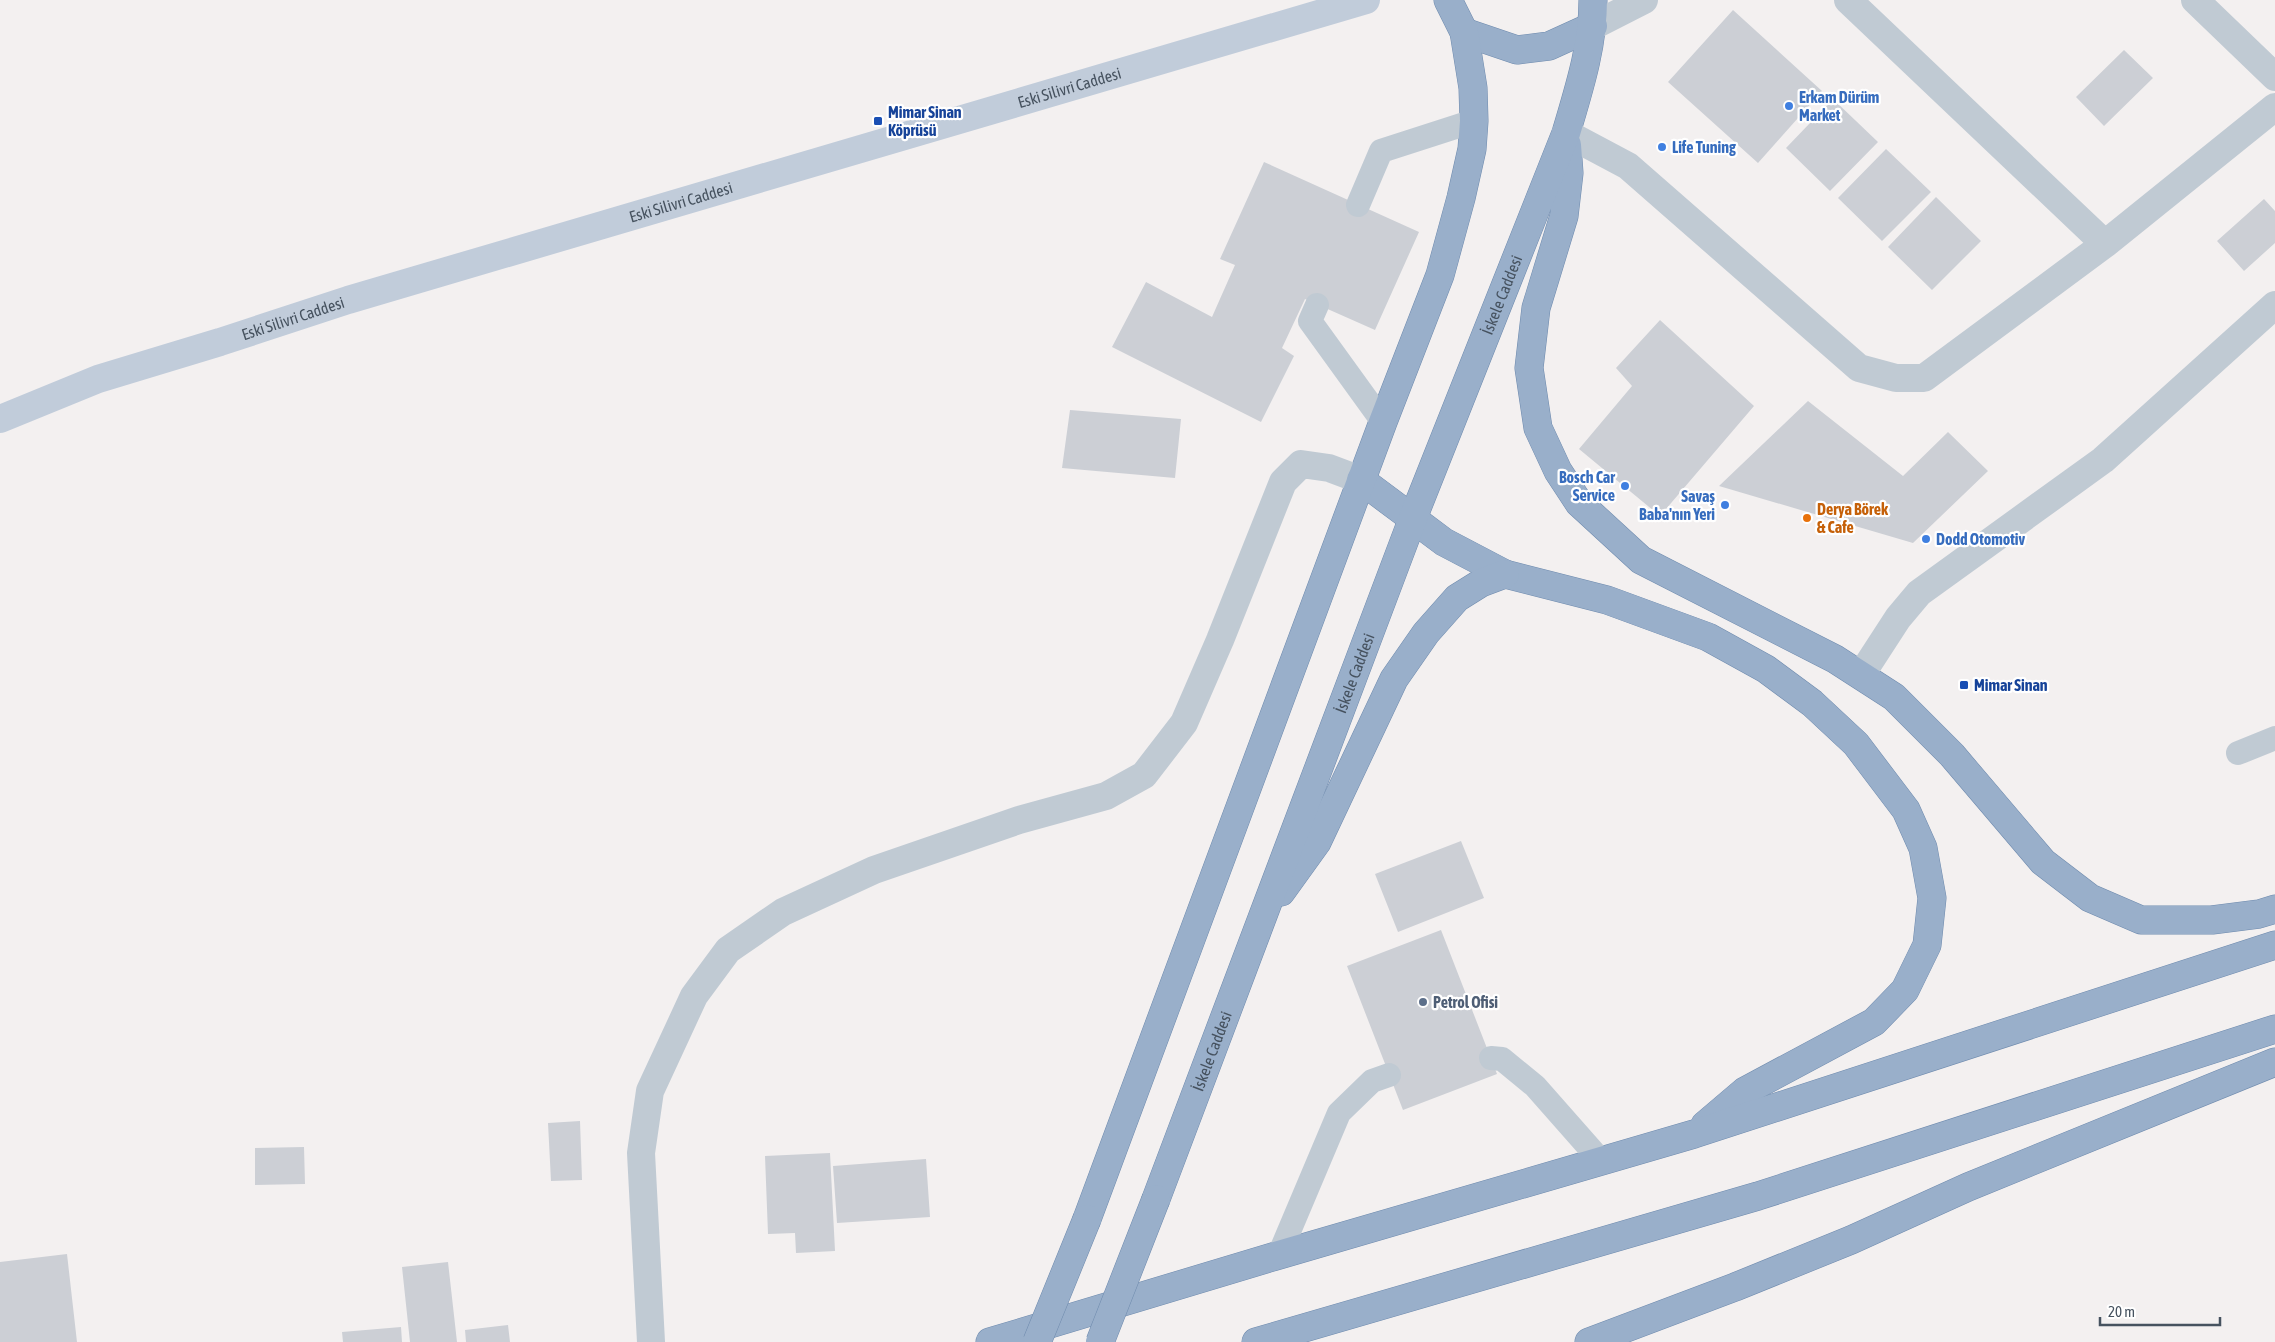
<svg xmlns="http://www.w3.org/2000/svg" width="2275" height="1342" font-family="'Asap Condensed',sans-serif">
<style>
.building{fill:#cccfd5}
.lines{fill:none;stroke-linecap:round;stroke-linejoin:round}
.trunk-casing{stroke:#6f8bae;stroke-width:29}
.service{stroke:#c0cad3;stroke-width:24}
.minor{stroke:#c0cad3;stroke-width:28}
.secondary{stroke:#c1ccda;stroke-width:28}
.trunk{stroke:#99afca;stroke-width:28}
.trunk-bridge-casing{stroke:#6f8bae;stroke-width:29;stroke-linecap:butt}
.trunk-bridge{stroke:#99afca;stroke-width:28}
.shop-dot{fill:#3f7fe0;stroke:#fff;stroke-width:2}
.transit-dot{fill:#1a4fb4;stroke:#fff;stroke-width:2}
.food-dot{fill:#e8710a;stroke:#fff;stroke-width:2}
.service-dot{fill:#5c6f8a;stroke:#fff;stroke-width:2}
.labels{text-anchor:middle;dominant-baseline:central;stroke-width:4.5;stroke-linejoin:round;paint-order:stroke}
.street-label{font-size:16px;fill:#46525f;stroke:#fff}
.shop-label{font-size:16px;font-weight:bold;fill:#366cbe;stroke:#fff;text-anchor:start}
.transit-label{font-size:16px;font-weight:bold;fill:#164399;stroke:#fff;text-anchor:start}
.food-label{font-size:16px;font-weight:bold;fill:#c56008;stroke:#fff;text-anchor:start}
.service-label{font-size:16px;font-weight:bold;fill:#4e5e75;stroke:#fff;text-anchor:start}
</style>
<rect width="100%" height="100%" fill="#f3f0f0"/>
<!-- building -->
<path class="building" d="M1733,10l89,81 -64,72 -90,-81z
M2124,50l29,28 -49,48 -28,-29z
M1833,99l45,43 -48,49 -44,-43z
M1886,149l45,43 -49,49 -44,-43z
M1264,162l155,70 -44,98 -70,-31 -23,49 12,8 -33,66 -149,-75 34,-65 66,35 23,-52 -15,-6z
M1936,197l45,44 -49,49 -44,-43z
M2264,199l11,12v32l-31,28 -27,-30z
M1660,320l94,86 -94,110 -81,-67 53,-63 -16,-18z
M1808,401l95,75 45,-44 40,39 -75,72 -194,-57z
M1070,410l111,9 -6,59 -113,-10z
M1461,841l23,57 -86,34 -23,-58z
M1441,930l56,144 -94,36 -56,-144z
M580,1121l2,59 -31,1 -3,-58z
M304,1147l1,37 -50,1v-37z
M830,1153l5,98 -39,2 -1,-20 -27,1 -3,-78z
M926,1159l4,58 -93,6 -4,-57z
M67,1254l10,88h-77v-80z
M448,1262l9,80h-47l-8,-75z
M508,1325l2,17h-44l-1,-12z
M401,1327l1,15h-59l-1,-10z"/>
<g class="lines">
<defs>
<g id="trunk">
<path d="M1464,32l53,18 32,-4 44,-20"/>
<path d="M1567,145l2,28 -5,43 -28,92 -7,60 9,60 20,43 21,32 62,57 194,99 59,38 58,58 91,107 47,36 51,22h71l47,-6 16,-5"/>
<path d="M1361,480l83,62 61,32 102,26 101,37 58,32 46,34 44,41 50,66 17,38 9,50 -5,47 -22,45 -31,32 -129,69 -40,34"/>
<path d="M1281,892l36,-50 77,-163 32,-46 31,-35 24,-15 24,-9"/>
<path id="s2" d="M1156,1199l257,-681 153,-385c13,-44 27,-87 27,-133"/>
<path d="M1087,1219l296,-797 57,-147 21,-77 11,-49 2,-28 -1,-33 -9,-56 -16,-32"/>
<path d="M990,1342l289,-87 415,-121 581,-189"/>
<path d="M1256,1342l502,-146 517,-167"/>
<path d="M1589,1342l146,-55 116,-47 117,-53 307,-125"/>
</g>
</defs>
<!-- trunk casing -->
<use href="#trunk" class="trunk-casing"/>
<!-- service -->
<path class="service" d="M1358,205l23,-54 93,-30
M1317,305l-7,16 73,101
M2238,753l37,-15
M1491,1058l11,1 33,27 67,76
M1279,1255l60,-142 33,-32 17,-6"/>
<!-- minor -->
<path class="minor" d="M1848,0l257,244
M2195,0l80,77
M1593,26l51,-26
M1566,133l62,33 231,202 37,10h28l181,-134 170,-137
M1861,675l37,-57 21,-25 184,-133 172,-155
M651,1342l-10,-189 9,-62 44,-95 34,-46 55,-38 91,-42 145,-50 87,-24 38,-21 40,-52 36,-83 63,-158 18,-18 28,4 32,12"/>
<!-- secondary -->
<path class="secondary" id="s1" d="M0,419l98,-40 122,-37 128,-42 1018,-300"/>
<!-- trunk -->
<use href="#trunk" class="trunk"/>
<defs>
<path id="trunk-bridge" d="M1037,1342l50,-123
M1100,1342l56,-143"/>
</defs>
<!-- trunk-bridge casing -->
<use href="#trunk-bridge" class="trunk-bridge-casing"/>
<!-- trunk-bridge -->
<use href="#trunk-bridge" class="trunk-bridge"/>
</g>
<!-- markers -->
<g class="shop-dot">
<circle cx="1789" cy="106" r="5"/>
<circle cx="1662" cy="147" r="5"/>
<circle cx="1625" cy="486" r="5"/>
<circle cx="1725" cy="505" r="5"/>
<circle cx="1926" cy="539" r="5"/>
</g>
<g class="transit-dot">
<rect x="873" y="116" width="10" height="10" rx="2.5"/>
<rect x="1959" y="680" width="10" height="10" rx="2.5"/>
</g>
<circle class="food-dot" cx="1807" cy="518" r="5"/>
<circle class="service-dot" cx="1423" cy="1002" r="5"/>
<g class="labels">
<!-- street labels -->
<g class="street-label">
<text stroke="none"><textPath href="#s1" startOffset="1120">Eski Silivri Caddesi</textPath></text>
<text stroke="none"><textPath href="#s1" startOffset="715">Eski Silivri Caddesi</textPath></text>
<text stroke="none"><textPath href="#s2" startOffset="968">İskele Caddesi</textPath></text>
<text stroke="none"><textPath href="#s1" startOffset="310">Eski Silivri Caddesi</textPath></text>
<text stroke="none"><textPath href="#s2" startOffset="562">İskele Caddesi</textPath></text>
<text stroke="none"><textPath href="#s2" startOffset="158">İskele Caddesi</textPath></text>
</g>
<!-- shop labels -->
<g class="shop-label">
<text x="1799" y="97">Erkam Dürüm<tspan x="1799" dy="18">Market</tspan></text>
<text x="1672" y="147">Life Tuning</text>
<text x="1615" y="477" text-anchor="end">Bosch Car<tspan x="1615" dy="18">Service</tspan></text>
<text x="1715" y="496" text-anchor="end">Savaş<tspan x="1715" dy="18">Baba'nın Yeri</tspan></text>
<text x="1936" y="539">Dodd Otomotiv</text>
</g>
<!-- transit labels -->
<g class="transit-label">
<text x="888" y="112">Mimar Sinan<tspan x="888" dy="18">Köprüsü</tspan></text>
<text x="1974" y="685">Mimar Sinan</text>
</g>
<!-- food labels -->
<g class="food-label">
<text x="1817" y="509">Derya Börek<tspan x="1817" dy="18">&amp; Cafe</tspan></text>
</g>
<!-- service labels -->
<g class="service-label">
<text x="1433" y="1002">Petrol Ofisi</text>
</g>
</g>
<!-- scale -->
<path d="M2100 1317v8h120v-8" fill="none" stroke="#46525f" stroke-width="2.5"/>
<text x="2108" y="1317" font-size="15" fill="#46525f" stroke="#ffffff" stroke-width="4" paint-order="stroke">20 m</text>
</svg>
